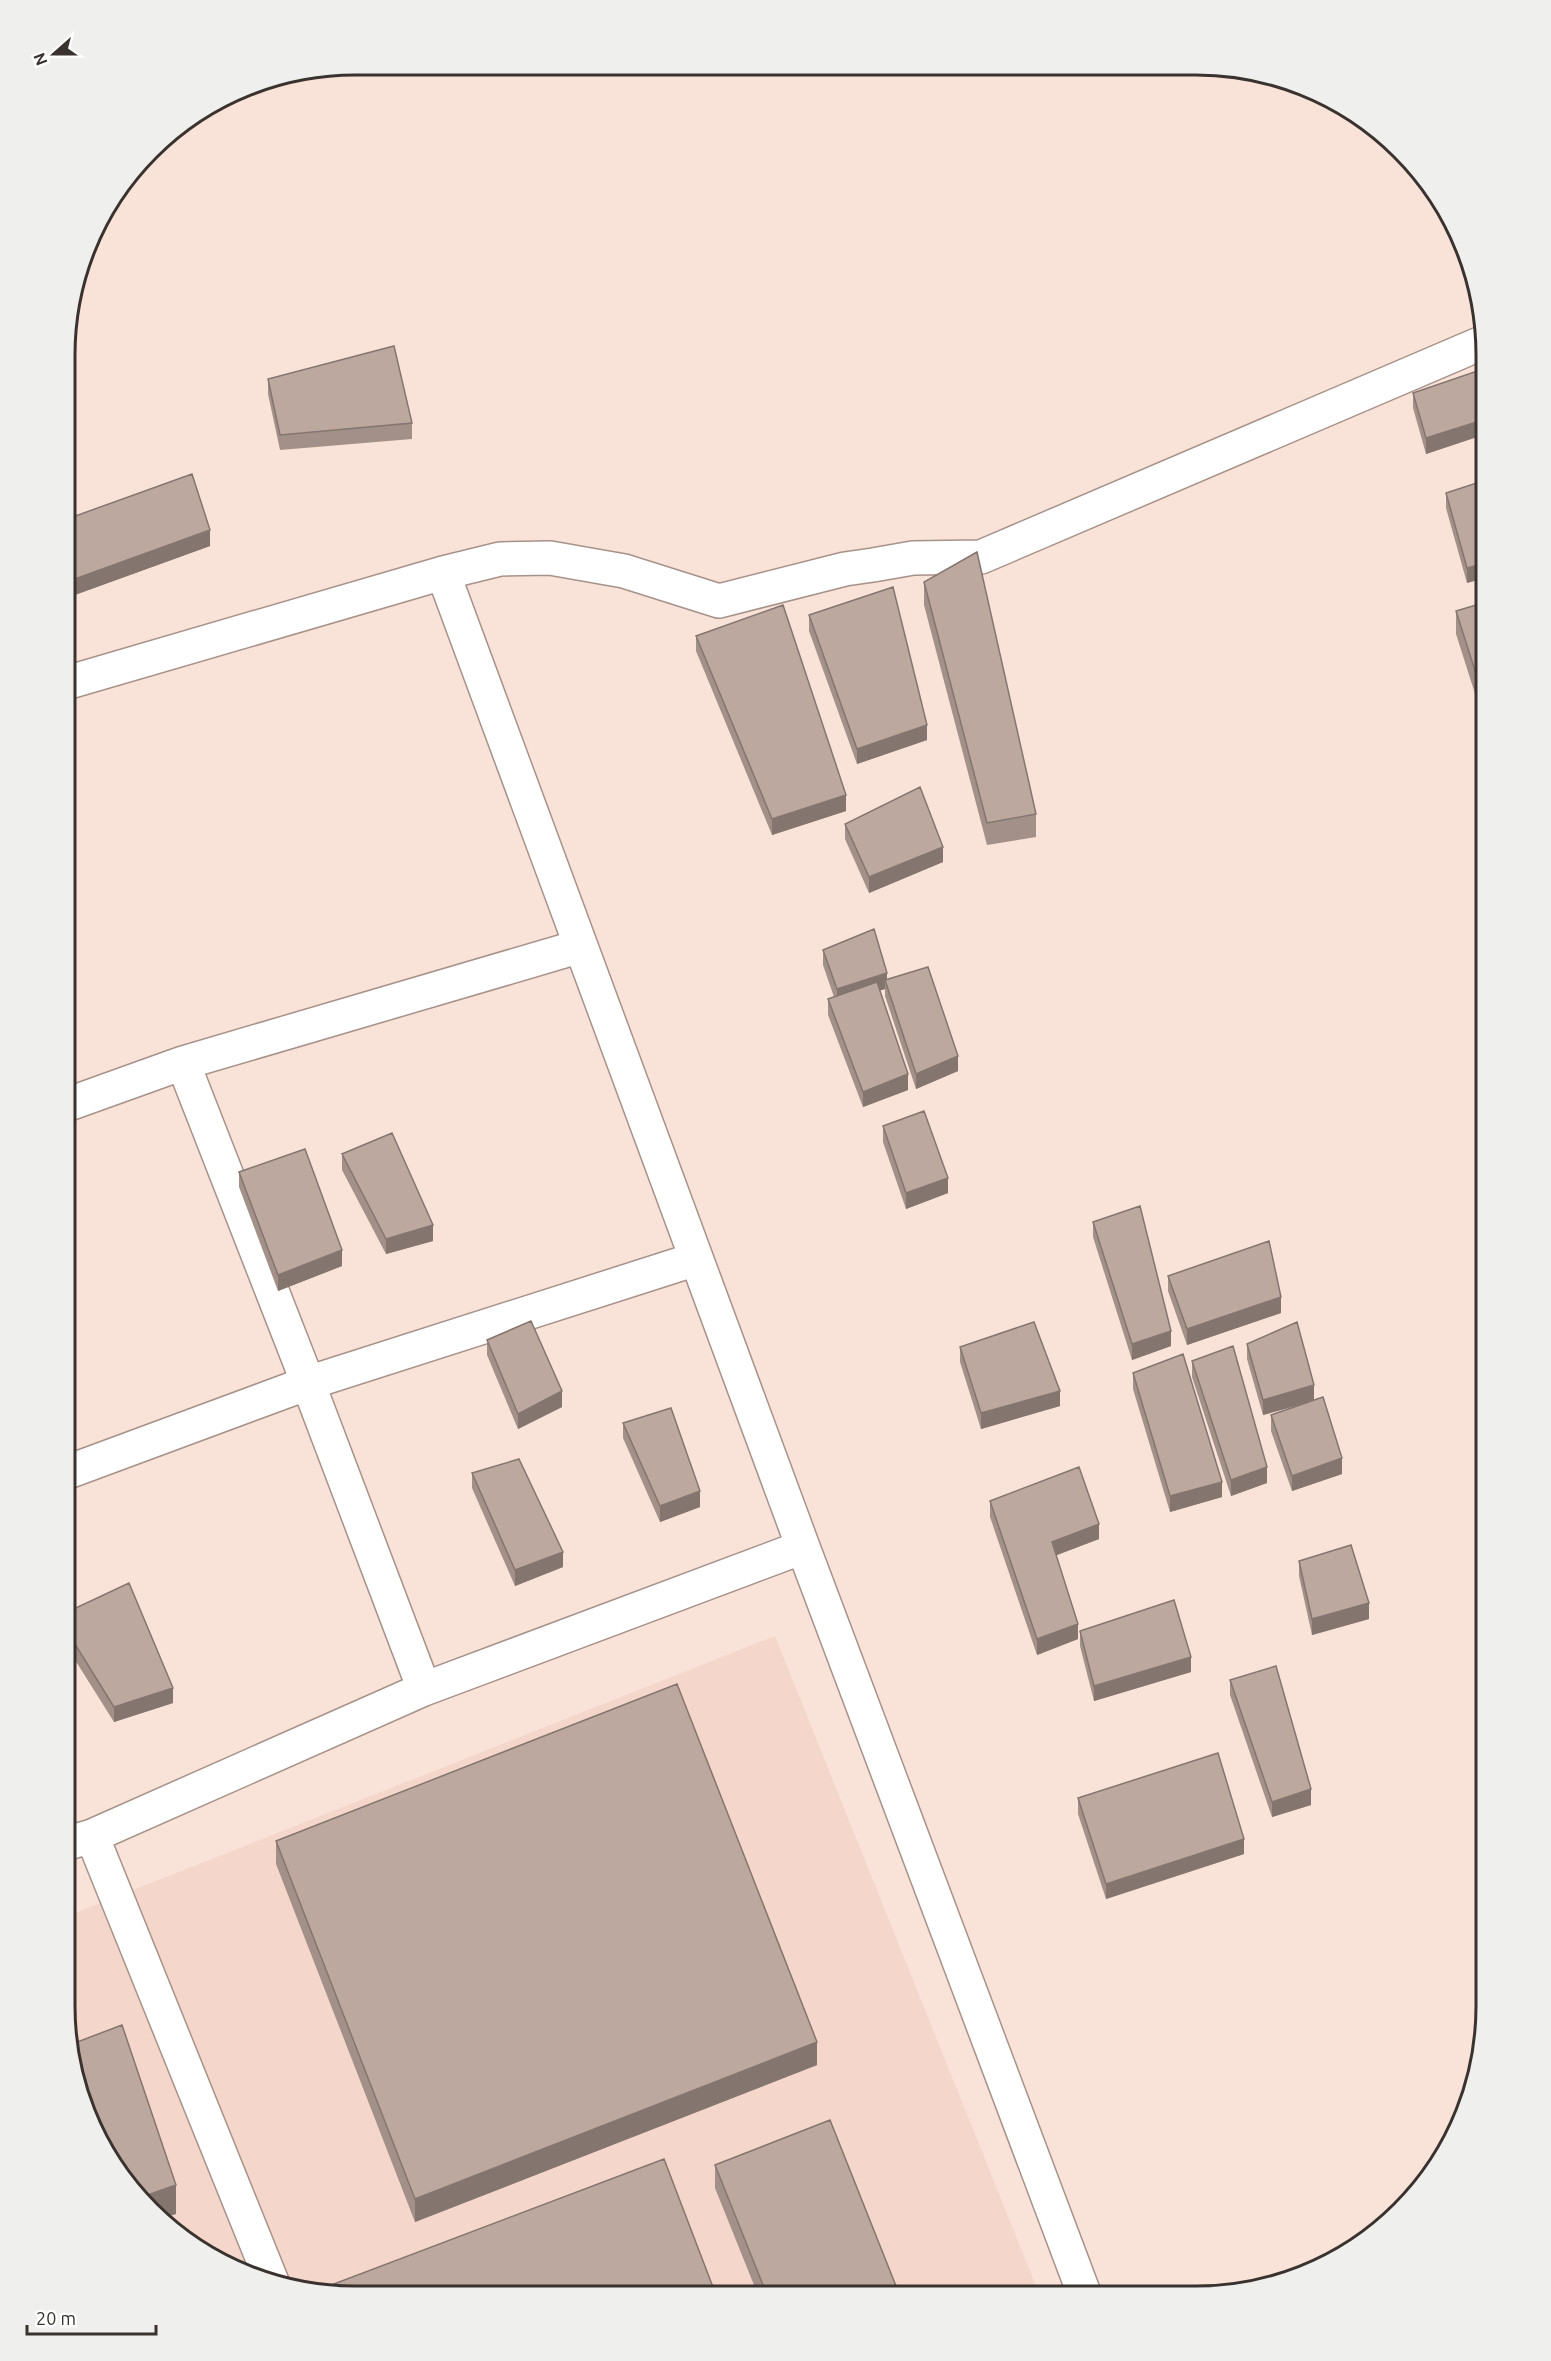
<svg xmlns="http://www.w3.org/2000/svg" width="1551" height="2361" font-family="Ubuntu,sans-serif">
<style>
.built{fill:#f4d6ca}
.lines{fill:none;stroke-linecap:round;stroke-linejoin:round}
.minor-casing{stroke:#a7928a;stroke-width:36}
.minor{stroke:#fff;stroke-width:33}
.wall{fill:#a39089}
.shaded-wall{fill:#84766f}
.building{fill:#bda89f;stroke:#84766f;stroke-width:1.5}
.rim{fill:none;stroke:#3a322e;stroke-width:3}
</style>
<rect width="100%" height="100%" fill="#f9e3d9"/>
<!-- built -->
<path class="built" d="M775,1636l265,660 -722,-2 -74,-20 -65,-37 -54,-54 -38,-66 -22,-111v-89z"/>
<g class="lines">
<defs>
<path id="minor" d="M443,573l360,974 282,749
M66,683l377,-110 57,-14 50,-1 74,13 95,30 126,-32 28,-4 40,-7 68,-1 503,-215
M183,1063l125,320 116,306
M66,1105l117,-42 398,-117
M65,1473l243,-90 388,-124
M92,1836l180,446
M65,1844l27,-8 332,-147 379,-142"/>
</defs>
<!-- minor casing -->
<use href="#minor" class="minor-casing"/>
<!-- minor -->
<use href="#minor" class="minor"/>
</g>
<!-- wall -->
<path class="wall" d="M1486,368v66l-60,20 -13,-46v-15z
M268,379l144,44v16l-132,11 -12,-56z
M1486,480l-19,103 -21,-75v-15z
M67,519l143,27 -138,50 -5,-16z
M924,582l112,232v23l-49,8 -63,-240z
M1486,602l-2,120 -28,-88v-23z
M809,615l118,125 -70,24 -48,-133z
M696,636l150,175 -74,24 -76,-184z
M845,824l98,38 -74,31 -24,-54z
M823,950l64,29 71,92 -42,18 -31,-93v-7l-5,1 28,100 -45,17 -35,-92v-16l6,-2 -11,-32z
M883,1126l65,67 -42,16 -23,-67z
M342,1154l91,87 -47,13 -44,-84z
M239,1172l103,94 -64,25 -39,-104z
M1093,1222l78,124 -39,14 -39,-123z
M1168,1276l113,37 -94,32 -19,-54z
M487,1340l75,67 -44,22 -31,-74z
M1247,1344l67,56 28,74 -50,17 -21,-60v-16l35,-12 -43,12 -16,-56z
M960,1347l100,59 -79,23 -21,-67z
M1192,1361l75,122 -36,13 -39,-119z
M1133,1373l89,124 -52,15 -37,-123z
M623,1423l77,84 -40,15 -37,-84z
M472,1473l91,94 -48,19 -43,-98z
M990,1501l109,38 -43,16 22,84 -41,16 -47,-138z
M1299,1561l70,58 -57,16 -13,-59z
M65,1613l108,90 -59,19 -49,-78z
M1080,1631l111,41 -97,29 -14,-55z
M1230,1680l81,125 -39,12 -42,-122z
M1078,1798l166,56 -138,45 -28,-85z
M276,1841l541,224 -402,157 -139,-358z
M715,2165l185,131 -142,-1 -43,-107z"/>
<!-- shaded-wall -->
<path class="shaded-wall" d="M1486,419v15l-60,20v-16z
M210,530v16l-138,50v-16z
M1486,563v15l-19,5v-15z
M1484,699h2v22l-2,1z
M927,725v15l-70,24v-15z
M846,795v16l-74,24v-16z
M943,847v15l-74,31v-16z
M887,973v15l-2,-8v9l-48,16v-16z
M958,1056v15l-42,18v-15z
M908,1074v16l-45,17v-15z
M948,1178v15l-42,16v-16z
M433,1225v16l-47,13v-15z
M342,1250v16l-64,25v-16z
M1281,1297v16l-94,32v-16z
M1171,1331v15l-39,14v-16z
M1314,1385v16l-51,14v-15z
M562,1391v16l-44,22v-15z
M1060,1391v15l-79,23v-16z
M1342,1458v16l-50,17v-15z
M1267,1467v16l-36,13v-16z
M1222,1482v15l-52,15v-16z
M700,1491v16l-40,15v-16z
M1099,1524v15l-47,18v-15z
M563,1552v15l-48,19v-16z
M1369,1603v16l-57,16v-16z
M1078,1624v15l-41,16v-16z
M1191,1657v15l-97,29v-15z
M173,1688v15l-59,19v-15z
M1311,1789v16l-39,12v-15z
M1244,1839v15l-138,45v-15z
M817,2042v23l-402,157v-23z
M176,2185v29l-15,5 -22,-21z"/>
<!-- building -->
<path class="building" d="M394,346l18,77 -132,12 -12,-56z
M1486,368v51l-60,19 -13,-45z
M192,474l18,56 -138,50 -5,-16v-45z
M1486,480v83l-19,5 -21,-75z
M977,552l59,262 -49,9 -63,-241z
M893,587l34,138 -70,24 -48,-134z
M1486,602v97h-2l-28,-88z
M783,605l63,190 -74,24 -76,-183z
M920,787l23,60 -74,30 -24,-53z
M874,929l13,44 -50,16 -14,-39z
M928,967l30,89 -42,18 -31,-94z
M877,982l31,92 -45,18 -35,-93z
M924,1111l24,67 -42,15 -23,-67z
M392,1133l41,92 -47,14 -44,-85z
M305,1149l37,101 -64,25 -39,-103z
M1140,1206l31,125 -39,13 -39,-122z
M1269,1241l12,56 -94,32 -19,-53z
M531,1321l31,70 -44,23 -31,-74z
M1034,1322l26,69 -79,22 -21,-66z
M1297,1322l17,63 -51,15 -16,-56z
M1233,1346l34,121 -36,13 -39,-119z
M1183,1354l39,128 -52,14 -37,-123z
M1323,1397l19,61 -50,18 -21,-61z
M671,1408l29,83 -40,15 -37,-83z
M519,1459l44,93 -48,18 -43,-97z
M1079,1467l20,57 -47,18 26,82 -41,15 -47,-138z
M1351,1545l18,58 -57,16 -13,-58z
M129,1583l44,105 -59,19 -49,-79v-15z
M1174,1600l17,57 -97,29 -14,-55z
M1276,1666l35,123 -39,13 -42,-122z
M677,1684l140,358 -402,157 -139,-358z
M1218,1753l26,86 -138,45 -28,-86z
M122,2025l54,160 -37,13 -14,-15 -38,-66 -15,-73z
M830,2120l70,176 -133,-1 -52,-130z
M664,2159l52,136 -396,-1 -2,-4z"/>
<!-- crop -->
<path d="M0 0H1551V2361H0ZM355 75H1196A280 280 0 0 1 1476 355V2006A280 280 0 0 1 1196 2286H355A280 280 0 0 1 75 2006V355A280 280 0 0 1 355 75Z" fill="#efefee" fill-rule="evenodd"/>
<path class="rim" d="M355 75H1196A280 280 0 0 1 1476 355V2006A280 280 0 0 1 1196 2286H355A280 280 0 0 1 75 2006V355A280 280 0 0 1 355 75Z"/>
<!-- north arrow -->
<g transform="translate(54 54) rotate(249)" stroke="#ffffff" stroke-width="4.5" paint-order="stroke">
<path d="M0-4.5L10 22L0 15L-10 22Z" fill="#3a322e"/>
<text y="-9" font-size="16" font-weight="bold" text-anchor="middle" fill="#3a322e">N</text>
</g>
<!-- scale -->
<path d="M27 2325v9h129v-9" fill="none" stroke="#3a322e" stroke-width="3"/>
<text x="36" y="2325" font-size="18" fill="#3a322e" stroke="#ffffff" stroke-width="4.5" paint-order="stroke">20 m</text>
</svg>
